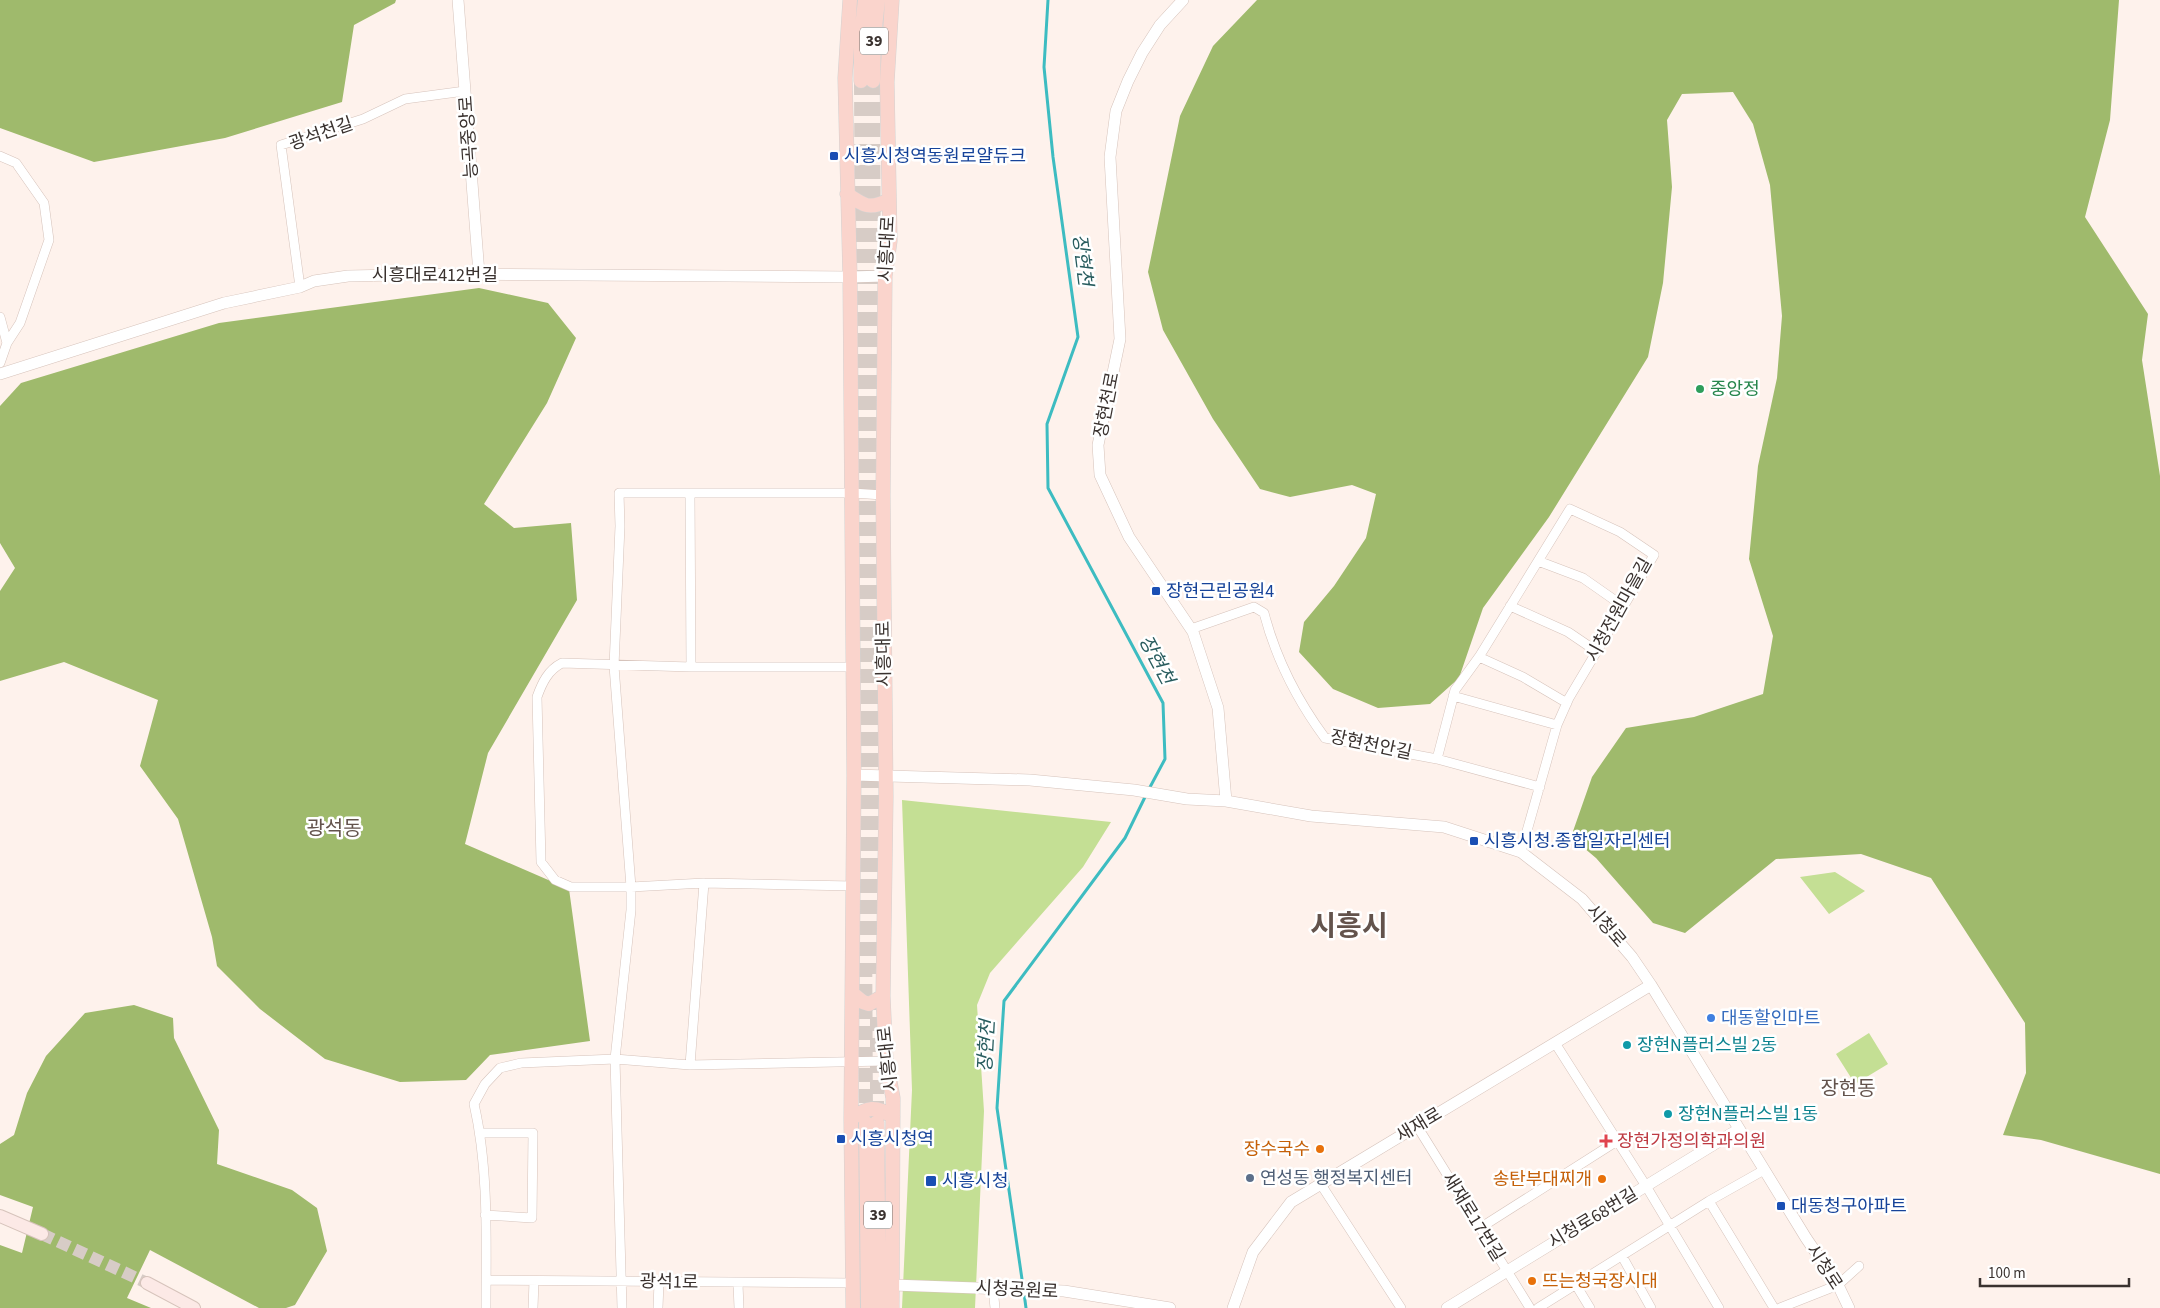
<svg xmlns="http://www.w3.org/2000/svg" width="2160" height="1308" font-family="'Source Sans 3','Noto Sans KR',sans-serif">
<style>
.green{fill:#c4df94}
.forest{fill:#9fba6c}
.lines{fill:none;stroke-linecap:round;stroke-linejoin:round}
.stream{stroke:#3dbcc1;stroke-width:3}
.secondary-tunnel{stroke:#d7ccc6;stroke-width:12;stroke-dasharray:12 6;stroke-linecap:butt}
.primary-tunnel{stroke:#d7ccc6;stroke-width:14;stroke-dasharray:14 7;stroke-linecap:butt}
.minor-casing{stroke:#d6c3bb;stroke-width:10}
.tertiary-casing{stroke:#d6c3bb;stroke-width:12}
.secondary-casing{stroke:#d6c3bb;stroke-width:14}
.primary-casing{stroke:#d4d2d1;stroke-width:15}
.minor{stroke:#fff;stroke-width:9}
.tertiary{stroke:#fff;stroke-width:11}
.secondary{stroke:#fce9e6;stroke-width:12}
.primary{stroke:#fad4cc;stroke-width:14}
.transit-dot{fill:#1a4fb4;stroke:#fff;stroke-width:2}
.leisure-dot{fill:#2e9e5b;stroke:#fff;stroke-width:2}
.shop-dot{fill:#3f7fe0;stroke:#fff;stroke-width:2}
.culture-dot{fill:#0f9aa8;stroke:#fff;stroke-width:2}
.health-dot{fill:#e0444e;stroke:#fff;stroke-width:2}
.food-dot{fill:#e8710a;stroke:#fff;stroke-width:2}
.service-dot{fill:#5c6f8a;stroke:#fff;stroke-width:2}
.labels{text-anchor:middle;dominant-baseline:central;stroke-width:5;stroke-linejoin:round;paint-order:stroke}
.shield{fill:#fff;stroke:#75706d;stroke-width:1}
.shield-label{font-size:16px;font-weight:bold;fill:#3a322f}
.street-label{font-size:18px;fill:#3a322f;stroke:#fff}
.transit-label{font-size:18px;fill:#164399;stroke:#fff;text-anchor:start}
.leisure-label{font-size:18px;fill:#27864d;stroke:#fff;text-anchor:start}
.shop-label{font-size:18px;fill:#366cbe;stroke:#fff;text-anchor:start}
.culture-label{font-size:18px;fill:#0d838f;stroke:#fff;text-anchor:start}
.health-label{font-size:18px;fill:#be3a42;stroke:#fff;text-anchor:start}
.food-label{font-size:18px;fill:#c56008;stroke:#fff;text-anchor:end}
.service-label{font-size:18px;fill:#4e5e75;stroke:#fff;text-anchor:start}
.water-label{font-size:19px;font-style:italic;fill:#285c5e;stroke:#fff}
.quarter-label{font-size:20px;fill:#63534c;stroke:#fff}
.town-label{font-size:28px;font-weight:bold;fill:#63534c;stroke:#fff}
</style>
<rect width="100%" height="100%" fill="#fef2ec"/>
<!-- green -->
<path class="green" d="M902,800l209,22 -28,45 -93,106 -13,32 7,106 -9,197h-73l10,-218z
M1835,872l30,19 -36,23 -29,-37z
M1869,1033l19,31 -33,20 -19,-30z"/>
<!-- forest -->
<path class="forest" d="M0,0h396l-1,3 -41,22 -12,77 -117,36 -131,24 -94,-34z
M1257,0h862l-9,120 -25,97 63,97 -6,46 18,116v698l-119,-34 -38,-5 23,-62 -1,-50 -94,-145 -70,-24 -85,5 -91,74 -32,-10 -57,-65 -25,-21 21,-60 34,-49 68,-11 69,-23 10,-58 -24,-77 9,-93 19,-88 5,-62 -12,-131 -17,-61 -20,-32 -51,2 -15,26 5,67 -9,96 -15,74 -99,160 -66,91 -24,70 -29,26 -52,4 -45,-19 -34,-37 5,-30 30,-36 32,-48 10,-44 -24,-9 -62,12 -30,-8 -47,-70 -50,-89 -15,-58 32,-156 33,-70z
M479,288l69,15 28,35 -29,65 -63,101 30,24 57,-5 6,77 -89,153 -23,91 104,45 21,152 -100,14 -24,25 -66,2 -75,-23 -65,-50 -43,-43 -5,-29 -34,-118 -38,-53 18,-66 -94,-38 -64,19v-90l15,-23 -15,-25v-137l21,-23 198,-60z
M134,1005l39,13 1,20 45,92 -2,34 75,26 25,18 10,43 -32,54 -9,3h-27l-109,-58 -23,48 24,10h-151v-63l22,8 11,-46 -33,-12v-51l14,-9 13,-42 19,-37 39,-43z"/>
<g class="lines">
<!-- stream -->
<path class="stream" d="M1048,0l-4,67 9,90 25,180 -31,87 1,64 115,215 2,56 -16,30
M1023,1286l-26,-178 7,-107 121,-163 21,-43
M1024,1293l2,15"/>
<!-- secondary-tunnel -->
<path class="secondary-tunnel" d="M42,1234l105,49"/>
<!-- primary-tunnel -->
<path class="primary-tunnel" d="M861,81l5,1041
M873,81l4,893
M877,996v126"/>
<defs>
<path id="minor" d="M0,156l16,7 28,40 5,37 -29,83 -13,20 -7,20
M300,287l-19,-142 82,-26 42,-20 60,-8
M0,317l7,26
M690,494l1,173h162
M1538,561l45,17 40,28
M1510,606l58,26 28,19
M1191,629l63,-22 10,6c12,46 33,87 61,125l112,21 103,28
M1479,657l44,20 44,26
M691,667l-129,-4c-14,7 -20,20 -25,34l4,165 14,18 16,7h60l73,-4 150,3
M1453,696l104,29
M1437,759l18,-69 24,-33 91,-148 50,23 34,23 -85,143 -12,27 -36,127
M1555,1043l91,143 73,122
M690,1065l14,-182
M1417,1126l113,182
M481,1133h52l-1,85 -47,-3
M1320,1183l81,125
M1709,1201l65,107
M1480,1228l137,-87
M1622,1256l29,52
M486,1280l367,3
M738,1284l1,24
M1576,1285l14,23
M993,1288l2,20
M486,1308c0,-66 3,-139 -12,-204l11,-20 15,-16 21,-5 94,-4 75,6 196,-4
M533,1308l1,-27
M622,1308l-7,-249 16,-149v-23l-17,-221 6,-140 -1,-33h233l31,2
M658,1308l1,-26
M1538,1308l171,-107 55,-31
M1780,1308l58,-23 21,-19"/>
<path id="tertiary" d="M458,0l21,274
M1183,0l-23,25 -18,28 -14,28 -12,30 -6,46 10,182 -22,106 2,30 29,62 64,95 25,76 8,93
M0,374l224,-71 76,-16 14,-6 34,-5 98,-2 404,3 35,-1
M854,775l176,5 104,10 53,9 39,2 85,15 133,11 77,25 61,47 50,58 19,28 155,253 32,47 11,23
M893,1285l171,6 106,17
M1233,1308l20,-56 38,-50 360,-217
M1447,1308l292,-179"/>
<path id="secondary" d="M0,1216l42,18
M147,1283l47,25"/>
<path id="primary" d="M850,0l-5,78 5,199 4,498 -3,344 2,189
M892,0l-5,82 3,159 -5,35 -2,219 3,302 -3,199 3,65 7,37 -1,210
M861,81v-45l4,-36
M873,81l1,-44 4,-37
M847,194c17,12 23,16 42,6
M853,994l10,8 6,2 14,-8
M851,1119c16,-12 25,-14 42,-2
M877,1122l2,186
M866,1123l2,185"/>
</defs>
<!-- minor casing -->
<use href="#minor" class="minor-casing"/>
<!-- tertiary casing -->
<use href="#tertiary" class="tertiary-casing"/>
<!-- secondary casing -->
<use href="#secondary" class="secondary-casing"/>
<!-- primary casing -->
<use href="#primary" class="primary-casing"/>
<!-- minor -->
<use href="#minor" class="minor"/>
<!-- tertiary -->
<use href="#tertiary" class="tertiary"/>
<!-- secondary -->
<use href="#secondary" class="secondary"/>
<!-- primary -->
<use href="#primary" class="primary"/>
</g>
<!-- markers -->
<g class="transit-dot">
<rect x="829" y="151" width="10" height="10" rx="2.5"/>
<rect x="1151" y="586" width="10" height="10" rx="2.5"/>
<rect x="1469" y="836" width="10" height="10" rx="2.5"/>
<rect x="836" y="1134" width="10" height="10" rx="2.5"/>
<rect x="925" y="1175" width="12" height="12" rx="2.5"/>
<rect x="1776" y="1201" width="10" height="10" rx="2.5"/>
</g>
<circle class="leisure-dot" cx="1700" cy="389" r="5"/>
<circle class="shop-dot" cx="1711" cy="1018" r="5"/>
<g class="culture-dot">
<circle cx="1627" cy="1045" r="5"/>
<circle cx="1668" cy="1114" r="5"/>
</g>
<path class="health-dot" d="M1603.5 1133.5h5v5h5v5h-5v5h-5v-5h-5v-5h5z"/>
<g class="food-dot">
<circle cx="1320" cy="1149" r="5"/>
<circle cx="1602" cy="1179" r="5"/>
<circle cx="1532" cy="1281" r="5"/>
</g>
<circle class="service-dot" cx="1250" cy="1178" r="5"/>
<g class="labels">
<!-- shield labels -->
<g class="shield">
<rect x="860" y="27.5" width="28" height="27" rx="4"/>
<rect x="864" y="1201.5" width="28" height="27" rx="4"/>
</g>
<g class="shield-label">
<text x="874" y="41">39</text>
<text x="878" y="1215">39</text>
</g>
<!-- street labels -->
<g class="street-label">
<text transform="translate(321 134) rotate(-19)">광석천길</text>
<text transform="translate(469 137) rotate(-94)">능곡중앙로</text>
<text transform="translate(887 249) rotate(-87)">시흥대로</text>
<text x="435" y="275">시흥대로412번길</text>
<text transform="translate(1107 405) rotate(-79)">장현천로</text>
<text transform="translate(1619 610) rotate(-61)">시청전원마을길</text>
<text transform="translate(884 654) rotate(-91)">시흥대로</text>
<text transform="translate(1371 745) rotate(12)">장현천안길</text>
<text transform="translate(1606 926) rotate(49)">시청로</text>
<text transform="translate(888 1059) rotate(-96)">시흥대로</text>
<text transform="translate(1419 1125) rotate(-31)">새재로</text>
<text transform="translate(1473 1217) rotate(58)">새재로17번길</text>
<text transform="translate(1593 1218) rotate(-31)">시청로68번길</text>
<text transform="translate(1824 1267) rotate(57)">시청로</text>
<text transform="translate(669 1282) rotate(1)">광석1로</text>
<text transform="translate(1017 1290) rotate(3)">시청공원로</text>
</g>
<!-- transit labels -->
<g class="transit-label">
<text x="844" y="156">시흥시청역동원로얄듀크</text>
<text x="1166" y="591">장현근린공원4</text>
<text x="1484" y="841">시흥시청.종합일자리센터</text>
<text x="851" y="1139">시흥시청역</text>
<text x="942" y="1181">시흥시청</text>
<text x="1791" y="1206">대동청구아파트</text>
</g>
<!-- leisure labels -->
<g class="leisure-label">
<text x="1710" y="389">중앙정</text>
</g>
<!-- shop labels -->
<g class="shop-label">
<text x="1721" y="1018">대동할인마트</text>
</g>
<!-- culture labels -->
<g class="culture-label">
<text x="1637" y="1045">장현N플러스빌 2동</text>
<text x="1678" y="1114">장현N플러스빌 1동</text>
</g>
<!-- health labels -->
<g class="health-label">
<text x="1617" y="1141">장현가정의학과의원</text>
</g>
<!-- food labels -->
<g class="food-label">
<text x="1310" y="1149">장수국수</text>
<text x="1592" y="1179">송탄부대찌개</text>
<text x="1542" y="1281" text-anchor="start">뜨는청국장시대</text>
</g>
<!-- service labels -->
<g class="service-label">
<text x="1260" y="1178">연성동 행정복지센터</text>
</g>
<!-- water labels -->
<g class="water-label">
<text transform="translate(1082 260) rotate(83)">장현천</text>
<text transform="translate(1156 660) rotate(62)">장현천</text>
<text transform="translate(987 1046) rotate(-87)">장현천</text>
</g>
<!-- quarter labels -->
<g class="quarter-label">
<text x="334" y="829">광석동</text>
<text x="1848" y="1089">장현동</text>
</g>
<!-- town labels -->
<g class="town-label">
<text x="1349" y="926">시흥시</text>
</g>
</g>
<!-- scale -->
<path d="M1980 1278v8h149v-8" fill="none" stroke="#3a322f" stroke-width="2.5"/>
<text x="1988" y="1278" font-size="15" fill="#3a322f" stroke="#ffffff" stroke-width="4" paint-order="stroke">100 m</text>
</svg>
